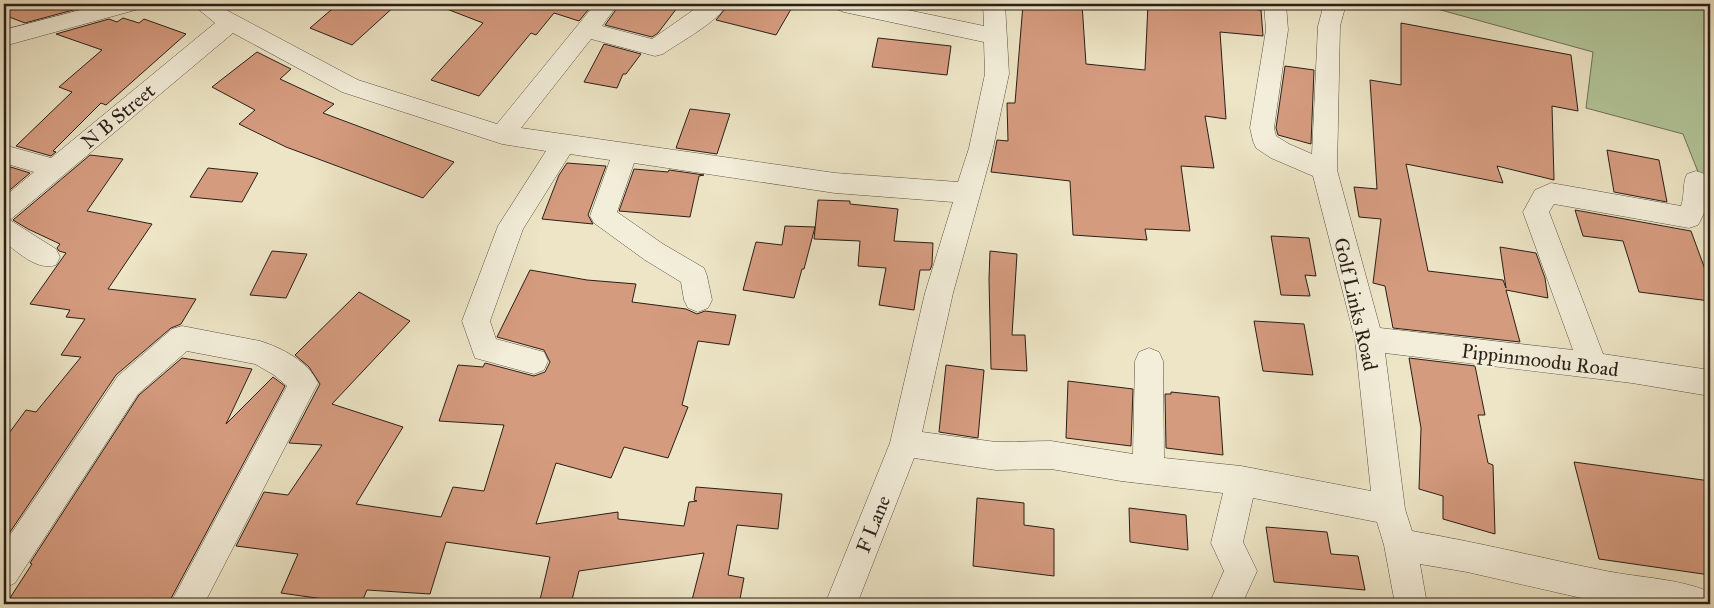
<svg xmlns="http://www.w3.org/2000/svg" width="1714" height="608" font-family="'IM FELL Great Primer',serif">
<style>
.green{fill:#b2c69a;stroke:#6e7259}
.building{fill:#d59b7f;stroke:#2a1f18}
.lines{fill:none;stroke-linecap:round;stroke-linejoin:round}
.minor-casing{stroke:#5b5044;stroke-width:1}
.minor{fill:#f3eeda;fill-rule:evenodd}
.labels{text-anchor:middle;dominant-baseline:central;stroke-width:4.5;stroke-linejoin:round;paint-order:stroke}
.street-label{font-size:20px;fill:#2a1f18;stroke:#f3eeda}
</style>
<rect width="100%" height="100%" fill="#ede5c6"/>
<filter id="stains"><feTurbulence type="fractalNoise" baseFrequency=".004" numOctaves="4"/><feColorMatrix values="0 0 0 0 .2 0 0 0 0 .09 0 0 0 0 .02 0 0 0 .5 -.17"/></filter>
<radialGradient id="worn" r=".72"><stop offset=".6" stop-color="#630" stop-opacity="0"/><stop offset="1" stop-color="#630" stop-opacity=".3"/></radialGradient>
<!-- green -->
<path class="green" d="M1419,4h291v198l-27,-68 -97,-26 7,-56z"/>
<!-- building -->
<path class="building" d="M4,4h79l1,3 -59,16 -21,-8z
M338,4h59l-45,41 -42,-17z
M440,4h153l-14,17 -25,-8 -18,22 -5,-2 -52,63 -48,-16 52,-57 -44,-17z
M620,4h60l-22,29 -6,4 -47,-12z
M729,4h65l-18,31 -60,-15z
M1023,4h59l4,60 59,6 3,-66h55l58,6 2,26 -43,-4 6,87 -21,-3 9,52 -33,-2 9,65 -45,-2 2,11 -74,-5 -3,-54 -79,-9 6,-32 11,1 -1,-38h8z
M123,18l16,5 5,-4 42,15 -80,71 -5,-2 -48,48 3,1 -5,4 -35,-10 56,-54 -13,-5 43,-37 -46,-16 53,-15 8,3z
M1401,23l170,32 7,56 -26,-5 2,74 -57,-14 6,17 -97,-19 22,107 75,9 3,8 -6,-41 36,6 9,25 3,20 -42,-8 14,52 -127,-14 -8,-42 -12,-3 8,-64 -22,-2 -5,-30 23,2 -7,-109 31,5z
M878,38l73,8 -4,29 -75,-8z
M604,44l37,10 -15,20h-3l-6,14 -33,-6z
M257,52l34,17 -11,10 54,25 -11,9 131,49 -31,36 -137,-51 -47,-23 16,-14 -43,-23z
M1285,66l29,4 -3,74 -33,-9 -2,-7z
M690,109l40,5 -13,40 -41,-6z
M1607,150l52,10 8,42 -53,-10z
M90,155l33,4 -36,52 65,13 -44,65 88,10 -15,25 -10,4 -55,47 -112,166v-101l22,-30 10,2 45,-55 -20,-2 24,-36 -19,-2 4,-7 -40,-6 36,-51 -7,-2 -2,-3 3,-4 -32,-15 -15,-9z
M567,163l39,3 -18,49 5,9 -51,-5 17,-44z
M4,165l26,8 -26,22z
M208,168l19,2 31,3 -16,29 -52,-5z
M634,169l34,3 1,-2 35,5 -5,1 -9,41 -71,-6z
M818,200l32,1v3l48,5 -4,32 39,2 -1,22 -2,5h-10l-6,40 -35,-5 7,-37 -28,-2 2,-25 -46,-2z
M1575,210l116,21 19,52v18l-71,-9 -16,-51 -40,-5z
M785,226l30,1 -11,42h-2l-8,29 -51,-8 13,-48 26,3z
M1271,236l38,2 7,38 -11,-1 5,21 -29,-1z
M272,251l35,3 -21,44 -36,-3z
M990,251l27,3 -5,81h13l2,36 -36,-2 -2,-90z
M530,270l57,10 49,4 -4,18 54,7 11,5 8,-3 31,4 -7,30 -31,-4 -16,64 6,2 -20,51 -44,-11 -13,31 -55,-15 -20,61 82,-12v7l66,7 5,-24 8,-1 -3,-1 2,-13 86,7 -4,35 -41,-4 -9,50 16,3 -5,26h-48l13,-51 -125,18 -8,33h-32l11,-47 -104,-15 -16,52 -63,-4 -6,14h-2l-78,-11 17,-39 -62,-8 28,-54 24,3 34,-50 -33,-2 31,-59 -11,-17 -14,-12 64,-63 51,29 -78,83 71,23 -47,77 85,13 12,-30 31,4 20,-66 -65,-4 19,-56 25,2 2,-4 49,13 11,-4 5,-10 -6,-12 -47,-13z
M1254,321l50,3 9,51 -50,-4z
M182,358l70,11 -26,55 47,-47 12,9 -117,218h-162l26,-40 -2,-1 109,-168z
M1409,358l66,8 10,49h-7l10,48 5,2 2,69 -52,-15v-23l-24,-7 2,-61z
M946,365l38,5 -6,68 -39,-6z
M1068,381l65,8 -2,57 -65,-8z
M1171,392l48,5 4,58 -57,-7 -1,-54h6z
M1574,462l136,19v94l-111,-16z
M977,498l47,5v22l30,4v47l-81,-10z
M1129,508l57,7 2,35 -58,-8z
M1266,527l61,5 4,22 27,2 7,34 -91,-8z"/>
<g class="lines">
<defs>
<path id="minor" d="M103,4h39l-3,5 -135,37v-16z
M195,4h25l8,7 130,69 139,44 98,-120h23l-16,22 50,13 50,-35h25c-10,19 -46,37 -64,50l-8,2 -64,-17 -70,89 314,45 123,9 11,-34 16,-74 -1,-32 -140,-30 -8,-3 -3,-5h46l105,22 -1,-22h22l4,70 -16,74 -40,145 -31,139 74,10 55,-1 82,13 2,-93 4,-9 10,-4 10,4 4,9 1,97 77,8 130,25 -16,-152 -42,-163 -42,-18 -15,-10 -3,-7 -3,-13 16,-98 -2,-26h22l2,26 -14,98 2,8 13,8 23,10 6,-128 6,-22h22l-6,22 -3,144 43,158 193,22 -50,-138 12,-22 16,-7 130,23c4,-11 1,-22 6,-32l9,-3 9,3c9,18 2,35 -7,51l-9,3 -135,-24 -5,8 54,142 107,16v26l-78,-13 -247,-30 20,156 7,22c65,11 129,27 194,40 35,7 71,7 104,21v12h-102l-141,-32 -47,-8 7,40h-32l-11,-59 -7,-23 -124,-24 -10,44 14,29 -15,33h-33l15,-33 -13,-28 12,-50 -102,-12 -70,-12 -55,1 -82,-12 -57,146h-32l65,-161 35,-150 28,-91 -118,-9 -201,-30 -17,49 46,32 41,24 3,8 5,24 -4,8 -10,4 -10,-4 -4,-8 -3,-18 -36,-22 -51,-37 -4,-7 20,-56 -40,-6 -47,75 -33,92 6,18 48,13 4,9 -4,9 -10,4 -59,-16 -13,-37 36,-95 48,-75 -44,-7 -160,-52 -109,-59 -223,187 46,29 4,8 -4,8c-19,6 -37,-12 -52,-23v-45l30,-25 -30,-9v-18l47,13 164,-135 -17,-14z
M182,326l78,15c22,7 48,20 58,42l-114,221h-34l117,-218 -13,-11 -19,-11 -68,-13 -49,43 -123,189 -11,5v-44l114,-168 54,-47z"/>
</defs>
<!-- minor casing -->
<use href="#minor" class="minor-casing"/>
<!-- minor -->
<use href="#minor" class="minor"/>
</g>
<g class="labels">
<!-- street labels -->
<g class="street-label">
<text transform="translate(118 116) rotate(-40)">N B Street</text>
<text transform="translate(1356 304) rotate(77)">Golf Links Road</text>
<text transform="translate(1540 360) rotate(7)">Pippinmoodu Road</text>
<text transform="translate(873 524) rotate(-68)">F Lane</text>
</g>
</g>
<!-- margin -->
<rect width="1714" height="608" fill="none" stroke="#ede5c6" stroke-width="20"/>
<rect x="5" y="5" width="1704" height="598" fill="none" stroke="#2a1f18" stroke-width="2.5"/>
<rect x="10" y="10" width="1694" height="588" fill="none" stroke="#2a1f18"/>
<rect width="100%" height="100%" filter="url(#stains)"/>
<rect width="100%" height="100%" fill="url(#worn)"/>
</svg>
